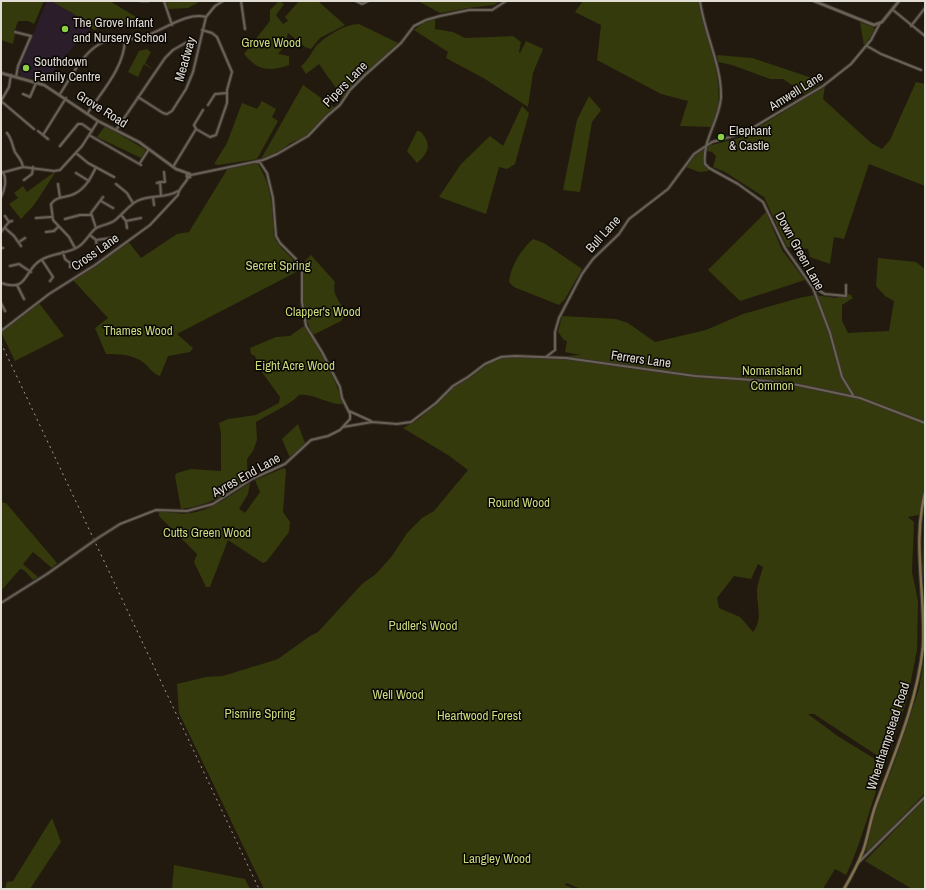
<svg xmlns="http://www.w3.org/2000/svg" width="926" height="890" font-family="'Archivo Narrow',sans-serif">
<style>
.education{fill:#2b1d2a}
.green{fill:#343a0b;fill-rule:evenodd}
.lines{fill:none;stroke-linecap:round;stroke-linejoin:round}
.minor-casing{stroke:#3a342f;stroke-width:4}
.tertiary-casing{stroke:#3a342f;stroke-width:4.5}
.secondary-casing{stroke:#3a342f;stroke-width:4.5}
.minor{stroke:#6a6154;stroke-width:2}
.tertiary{stroke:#6a6154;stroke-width:2.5}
.secondary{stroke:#807048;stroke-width:2.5}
.rail{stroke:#a39d94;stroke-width:1;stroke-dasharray:2 4;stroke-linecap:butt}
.minor-bridge-casing{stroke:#3a342f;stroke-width:4;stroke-linecap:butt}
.minor-bridge{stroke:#6a6154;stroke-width:2}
.poi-dot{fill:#8ace47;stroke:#090603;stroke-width:1.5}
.labels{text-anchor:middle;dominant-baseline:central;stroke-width:3;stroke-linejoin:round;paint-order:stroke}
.poi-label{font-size:13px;fill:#e1dcd4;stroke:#090603;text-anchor:start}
.park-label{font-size:13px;fill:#cbda7c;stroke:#090603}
.street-label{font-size:13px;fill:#e1dcd4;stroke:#090603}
</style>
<rect width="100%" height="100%" fill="#221a0f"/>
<!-- education -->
<path class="education" d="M47,1h4l23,13 18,13 -27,29 -19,25 -26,-5v-7l-1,-1z"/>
<!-- green -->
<path class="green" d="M1,1h43l-10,23 -6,-3h-10l-4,12 1,1 -2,10 -12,-4z
M51,1h59l34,21c-17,5 -32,1 -50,8l-20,-16z
M166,1h35l-13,7 -19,1z
M279,1l5,3 -8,11 7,9 5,-3 -3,-4 14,-16h19l27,24 -25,13 -9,11 -6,-2 -17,-14 -3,12 -7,9 11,2v9c-20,7 -31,6 -45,-11l26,-33v-11z
M418,1h82l-6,4 -26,3 -28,5z
M583,1h115c9,35 32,92 14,126l-32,-1 8,-25 -27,-7 -64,-34 4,-35 -26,-13z
M435,19v10l18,3 12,6 48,-2 8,6 -2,10 1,1 6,-12 17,8 -10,24 -5,34 -43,-28 -39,-21 2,-6 -34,-22 9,-7z
M860,22l13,5 2,3 -11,16z
M359,24l39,19 -48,46 -7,9 -24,-34 -13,10 -5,-8c7,-5 10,-13 15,-20 10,-10 29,-22 43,-22z
M147,49l4,3 -6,11 9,8 -10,-7 -6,13 -10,-5 11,-21z
M717,55l35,3 66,22 2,4 -15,10 -22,-15h-13l-38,-14 -14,-3z
M916,82l9,2v102l-56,-22 -25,75 -10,-2 -4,27 -20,-7 -2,-8 -21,-2 -23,-50 -39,-25 -12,-5 3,-11 -4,-4 -6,-1 2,-5 35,-9 82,-51 -2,13 47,43 12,7 8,-9z
M303,85l32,23 -13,11 -15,17 -17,7 -13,11 -16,5z
M589,96l12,14 -9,12 -12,70 -17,-2 14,-70z
M262,101l14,8 -4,8 6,4 -21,38 -39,6 -4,-1 13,-21 15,-40 15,6z
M522,106l7,7 -14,51 -8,5 -8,-2 -13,47 -47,-17 22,-33 29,-28 13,10z
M105,126l41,24 -5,8 -44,-21z
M417,131c4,0 5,2 7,5 8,11 2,19 -7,27l-10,-12z
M704,149v16l5,6 -10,1 -13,-5 7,-11z
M257,163c16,23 15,48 17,74 6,13 20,20 26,33l-123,64 16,14 -3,4 -22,4 -8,20c-7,-2 -11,-9 -17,-14 -12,-8 -24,-8 -37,-8l-11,-26 13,-10 -35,-38 55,-39 13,17 36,-24 12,-2 39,-64z
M53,173h2l-21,32 -13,14 -12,-15 9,-6 -4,-5 9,-7 4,6z
M766,212l16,38 23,30 -65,21 -32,-31z
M533,239l11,4 38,26 -17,30 -6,6 -45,-18 -5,-5c2,-17 12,-32 24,-43z
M311,255l24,27c-4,14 7,21 11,32l-5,7 -28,14c-5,-10 -9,-22 -10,-33 0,-13 3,-25 -1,-38z
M878,258l38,4 9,7v316l-3,-15 2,-56 -16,3 6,5 -2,50 6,29 -1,49 -9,46 -21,63 -3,1 -70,-46h-6l31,23 46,28c-14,37 -22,75 -39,110l-11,-6 -12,20h-242l-15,-6 -1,2 10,4h-311l-85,-176 -2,-29 29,-7 17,-1 55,-17 32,-23 8,-4 44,-48 14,-10 16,-18 15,-23 15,-15 12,-7 34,-41 -20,-15 -45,-27 16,-9 35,-32 16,-9 13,-12 18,-9 36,1 44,-3 -16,-3 2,-11 -3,-1 -6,-8 4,-16 54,3 12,4 27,19 51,-12 37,-16 56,-16 15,-3 22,3 14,-4 3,4 -11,7v16l6,12 41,-2 5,-30 -9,-5 -9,-10zM758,564l5,3c-2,8 -6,17 -6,25 0,15 6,27 -4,40l-13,-15 -21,-9 -2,-10 17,-22 17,3z
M39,303l25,33 -49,25 -14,-29z
M304,326c18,25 30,49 39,78 -16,1 -28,-11 -44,-9 -9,10 -30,19 -43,27l1,18 -4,11 -6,8 1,21c-20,15 -42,26 -67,29l-6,-33 2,-3 14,-4 30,2v-37l-2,-11 9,-4 28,-4 23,-12 1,-6 -21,-29 -4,-12 -4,-2 -1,-6 26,-11 14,-1z
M298,424l7,19 -15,15 -8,-19z
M284,468l2,2 -3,42 7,10 -1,10 -22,29 -4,2 -35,-23 -18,47h-4l-12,-25 3,-8 -38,-38v-5c11,1 22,4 32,2 22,-3 41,-19 59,-30l-2,11 -9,15 6,4 15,-21 -5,-12z
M1,497l2,6h3l51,60 -5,5 -19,-16 -10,12 15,13 -5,3 -9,-10 -4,-1 -19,22z
M925,653v140l-56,58h-3l8,-36 22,-57 23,-69z
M925,799v90h-13l-47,-28z
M52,818l9,24 -31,47h-25l2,-7 6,-1z
M174,865l71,14 5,10h-78z"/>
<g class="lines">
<defs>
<path id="minor" d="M141,1h7
M164,1l8,24
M241,1l4,28
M356,1l6,3 6,-3
M700,1c4,32 22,64 21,97 -2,23 -19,43 -16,66l4,4 29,16 25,18 22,46 28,40 17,45 12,44 11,18
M893,10l32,26
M911,26l14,-18
M15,32l16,4 -13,30 -2,11
M867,46l14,8 40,16
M23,94l7,3 6,-14
M60,94c9,-14 21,-37 35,-47 14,-11 31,-5 47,-10 19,-5 45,-26 64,-20
M138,97l25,16 4,1 5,-3 14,-22 7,-17 13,-55 9,-11 8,-5
M1,101l33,28
M1,101l8,-14 2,-12
M208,105l7,-11 12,-1
M87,114c15,-23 37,-46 38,-74
M196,129l14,8 6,-2 11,-32v-13l5,-18 -15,-35 -5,-4 -10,-3
M116,130l49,-72 8,-8 14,-8 12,2
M38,131l10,8
M7,133c5,6 5,12 8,19 3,5 7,8 8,15
M43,135l23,-37
M89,135l52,30
M60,146l18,-22h4l10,7
M76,153l12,10 26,14
M140,163l9,-14
M173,167l23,-38 -2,-4 9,-15
M1,173l22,-6 31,4 6,-1 22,-24 16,-25
M76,173l13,8
M191,175l72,-15 14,-6 31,-18 19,-20 13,-11 10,-15 15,-15 36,-32 13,-17 12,-6 14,-4 29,-6h23l14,-9
M24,180l8,-6 1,-7
M160,182h5l-1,-10
M157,183l3,-1 1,14
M58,184l2,14
M116,184l11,9 6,10
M1,197c4,-7 6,-18 2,-25
M153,197l1,8
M101,201l12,7
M121,215l5,6 1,7
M5,216l4,6
M36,218l15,-1
M65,219l15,-4h11
M126,221l15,-3
M5,228l9,8 7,10
M96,228l-5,-15 12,-16
M1,232l8,-10 3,-1
M46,232l8,-1 4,-4
M90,235l6,5 1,9
M96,240l15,-2
M19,242l6,-4
M1,248h2
M75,248l-6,-11 -16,-17 -2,-16c5,-8 15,-6 23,-10 11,-5 17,-16 22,-27
M63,252l2,7 5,4 12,-3
M42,260l11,17 -3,4
M70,263v4
M10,266l9,-2 12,8
M1,283c28,10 23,-14 40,-23 11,-7 26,-6 37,-13 7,-4 11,-13 17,-18 5,-4 13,-4 19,-8 8,-6 14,-15 23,-20 13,-7 29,-2 41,-10
M17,285l7,14
M814,288l11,6 21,2v-11
M1,303l4,8
M1,331l48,-37 46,-29 55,-40 28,-30c0,-6 7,-11 10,-17
M546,357l9,-7v-18l4,-14 23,-44 11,-15 26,-25 10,-15 39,-30 26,-35 18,-12 25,-7 17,-8 69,-41 28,-22 20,-24 9,-17
M349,411l22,10
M343,427l29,-5 25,2 14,-2 25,-19 17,-17 15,-9 17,-13 16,-7 14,-1 51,2 129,18 71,5 32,4 62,13 65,25
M98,538l22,-14 36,-14 31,1 26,-7 39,-25 33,-15 26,-24 17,-4 12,-6 10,-11v-5l-8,-16 -2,-11 -18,-35 -16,-26 -4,-24v-30l-6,-13 -16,-16 -4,-7 -3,-38 -6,-25 -8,-12
M1,603l46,-29 41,-29
M858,863l67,-66"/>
<path id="tertiary" d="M814,1l60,24 8,-3 17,-21
M1,73l43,12 54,36 41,21 37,27 14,5v3h-3v-3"/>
<path id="secondary" d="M844,889c7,-12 14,-25 19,-38 5,-14 7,-30 12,-44 19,-52 42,-104 48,-160 3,-52 -11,-103 2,-154"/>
</defs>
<!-- minor casing -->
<use href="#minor" class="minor-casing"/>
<!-- tertiary casing -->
<use href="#tertiary" class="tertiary-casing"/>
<!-- secondary casing -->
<use href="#secondary" class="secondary-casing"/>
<!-- minor -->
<use href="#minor" class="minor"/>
<!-- tertiary -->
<use href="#tertiary" class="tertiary"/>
<!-- secondary -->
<use href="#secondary" class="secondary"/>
<!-- rail -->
<path class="rail" d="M1,343l258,546"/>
<defs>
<path id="minor-bridge" d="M88,545l10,-7"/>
</defs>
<!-- minor-bridge casing -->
<use href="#minor-bridge" class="minor-bridge-casing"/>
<!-- minor-bridge -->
<use href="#minor-bridge" class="minor-bridge"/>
</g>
<!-- markers -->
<g class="poi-dot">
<circle cx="65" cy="29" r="4"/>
<circle cx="26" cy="68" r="4"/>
<circle cx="721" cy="137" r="4"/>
</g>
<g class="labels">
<!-- poi labels -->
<g class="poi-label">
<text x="73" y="22">The Grove Infant<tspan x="73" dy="15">and Nursery School</tspan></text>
<text x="34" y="61">Southdown<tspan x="34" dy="15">Family Centre</tspan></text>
<text x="729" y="130">Elephant<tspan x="729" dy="15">&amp; Castle</tspan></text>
</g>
<!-- park labels -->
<g class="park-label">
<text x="271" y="42">Grove Wood</text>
<text x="278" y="265">Secret Spring</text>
<text x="323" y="311">Clapper's Wood</text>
<text x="138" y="330">Thames Wood</text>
<text x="295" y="365">Eight Acre Wood</text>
<text x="772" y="370">Nomansland<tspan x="772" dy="15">Common</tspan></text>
<text x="519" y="502">Round Wood</text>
<text x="207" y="532">Cutts Green Wood</text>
<text x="423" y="625">Pudler's Wood</text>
<text x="398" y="694">Well Wood</text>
<text x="260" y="713">Pismire Spring</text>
<text x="479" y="715">Heartwood Forest</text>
<text x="497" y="858">Langley Wood</text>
</g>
<!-- street labels -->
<g class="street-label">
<text transform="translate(185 59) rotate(-74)">Meadway</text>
<text transform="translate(345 84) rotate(-46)">Pipers Lane</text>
<text transform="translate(796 91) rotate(-32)">Amwell Lane</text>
<text transform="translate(102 109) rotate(32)">Grove Road</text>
<text transform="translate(603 234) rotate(-48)">Bull Lane</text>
<text transform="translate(800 251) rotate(61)">Down Green Lane</text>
<text transform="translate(95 252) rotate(-35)">Cross Lane</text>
<text transform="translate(641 359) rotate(8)">Ferrers Lane</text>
<text transform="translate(246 475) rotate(-29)">Ayres End Lane</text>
<text transform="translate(888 736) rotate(-72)">Wheathampstead Road</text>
</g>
</g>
<!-- border -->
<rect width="926" height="890" fill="none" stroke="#e1dcd4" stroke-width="4"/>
</svg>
